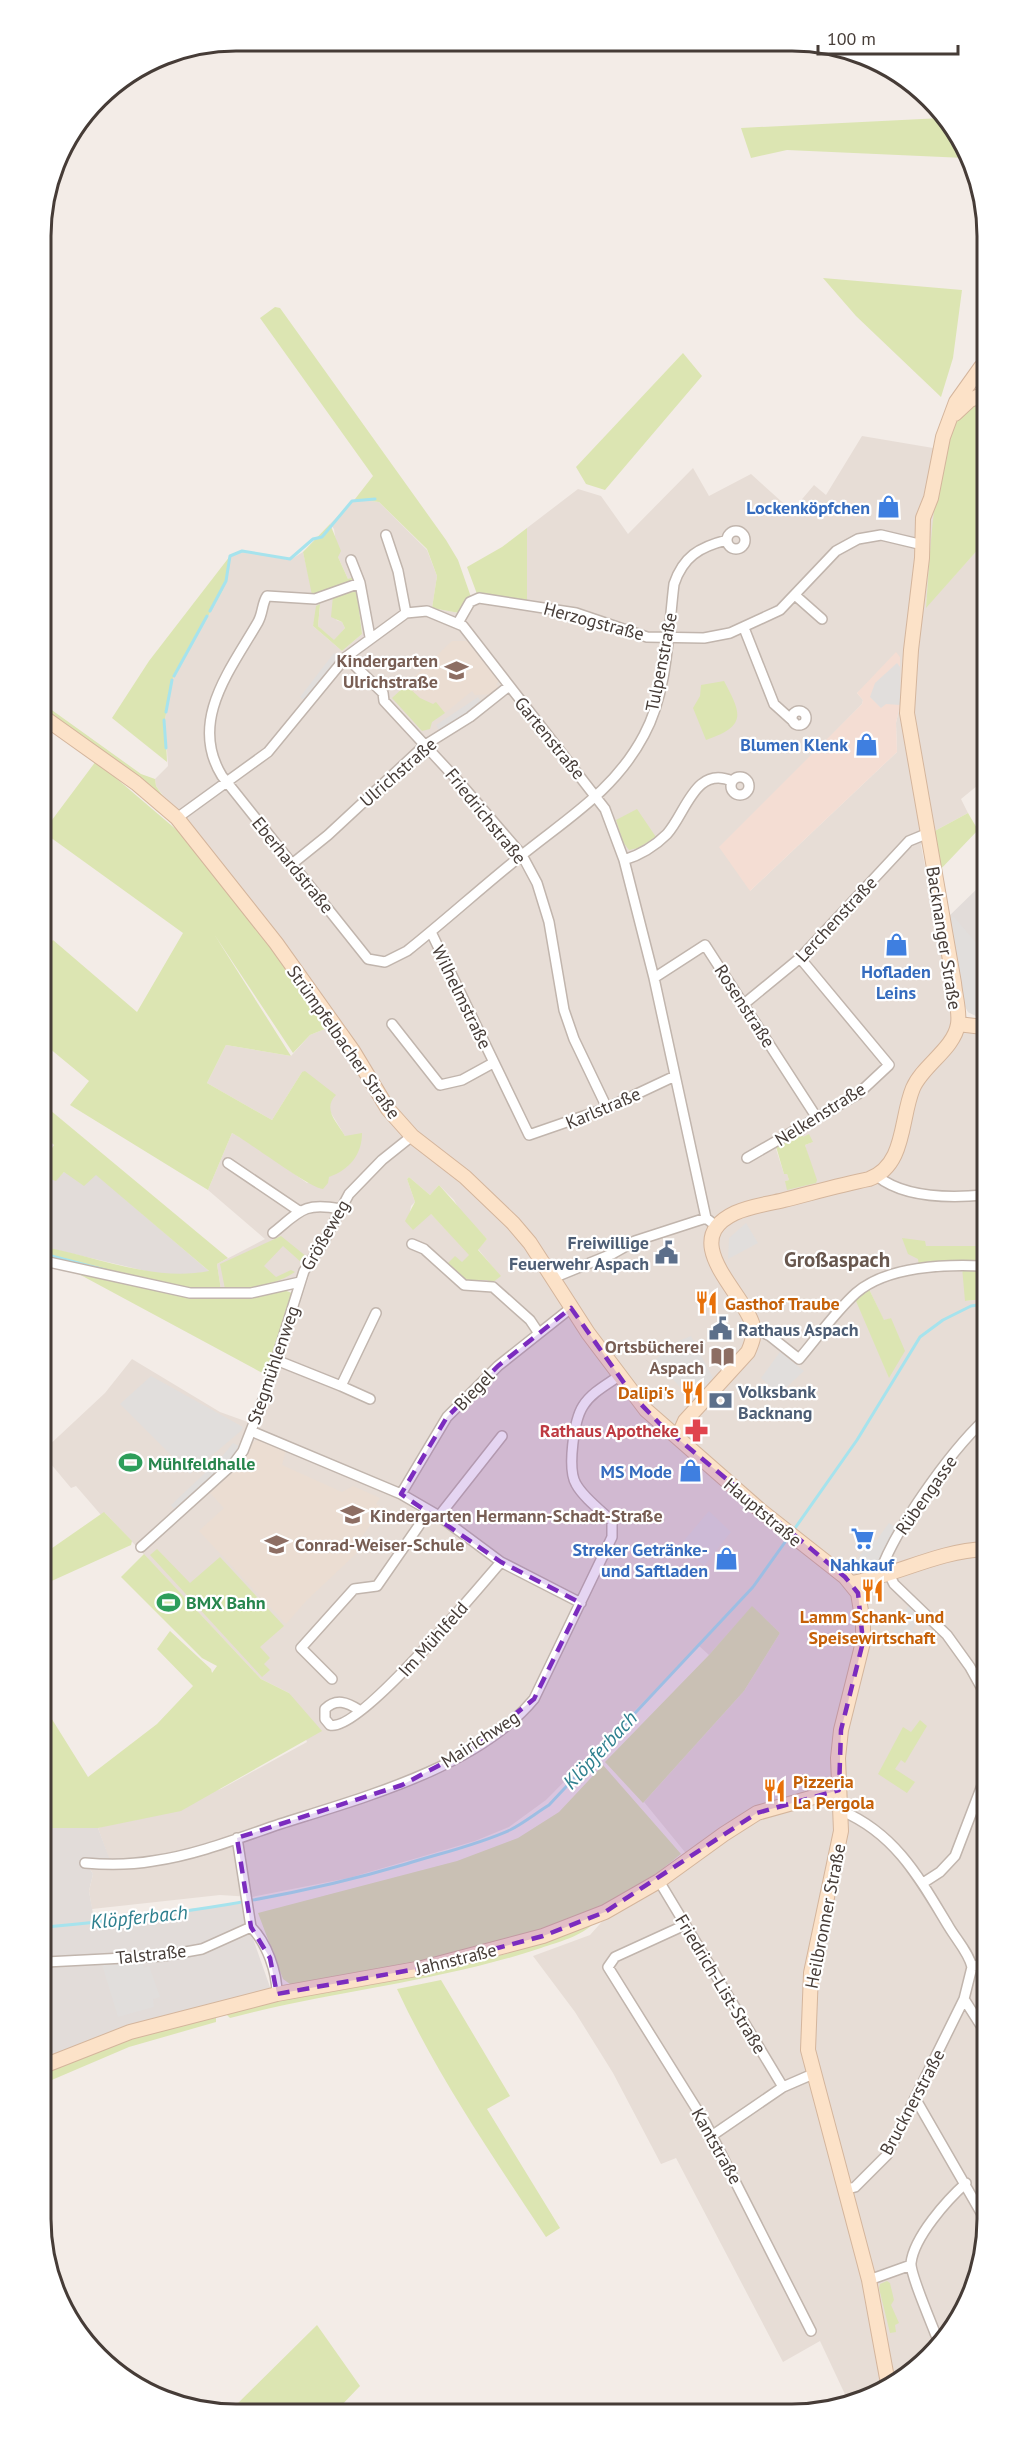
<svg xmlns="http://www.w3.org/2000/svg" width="1028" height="2455" font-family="'PT Sans',sans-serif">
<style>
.residential{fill:#e7ddd6;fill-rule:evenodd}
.commercial{fill:#f4ddd3}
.industrial{fill:#e2dcd9}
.education{fill:#ebddd2}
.green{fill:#dce5b2}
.parking{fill:#e1dedc}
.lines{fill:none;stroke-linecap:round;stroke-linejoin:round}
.stream{stroke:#a6e3ed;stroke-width:3}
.street-casing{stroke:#c1b5ad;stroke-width:12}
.secondary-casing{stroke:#d4b59c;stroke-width:16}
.street{stroke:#fff;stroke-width:9}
.secondary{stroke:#fce2c8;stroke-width:14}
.marked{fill:#7b2cbf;fill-opacity:0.2;stroke:#7b2cbf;stroke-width:4.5;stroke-dasharray:12 8;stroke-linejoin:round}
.labels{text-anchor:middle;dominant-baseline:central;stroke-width:4.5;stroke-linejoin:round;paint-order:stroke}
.shop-label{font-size:18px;font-weight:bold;fill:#366cbe;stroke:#fff;text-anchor:end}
.street-label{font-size:18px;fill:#463c37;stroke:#fff}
.education-label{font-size:18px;font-weight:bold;fill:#785e54;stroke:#fff;text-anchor:end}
.service-label{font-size:18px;font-weight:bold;fill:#4e5e75;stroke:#fff;text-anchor:start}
.food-label{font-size:18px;font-weight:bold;fill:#c56008;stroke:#fff;text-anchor:start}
.health-label{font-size:18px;font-weight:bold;fill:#be3a42;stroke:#fff;text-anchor:end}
.leisure-label{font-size:18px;font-weight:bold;fill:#27864d;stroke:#fff;text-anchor:start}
.water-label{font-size:20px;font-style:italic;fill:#2d7f8e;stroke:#fff}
.quarter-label{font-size:21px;font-weight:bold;fill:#68574e;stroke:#fff}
.rim{fill:none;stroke:#463c37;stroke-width:3}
</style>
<rect width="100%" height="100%" fill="#f3ece7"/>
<!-- residential -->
<path class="residential" d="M862,436l83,14 -12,81 -7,76 56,-62 1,236 -22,18 7,14 -37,20 -10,12 32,169 13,2 17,14 1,240 -19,31 19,-2 3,932 -14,62 -34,55 -49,40 -40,17 -30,-64 -37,21 -107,-204 -15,6 -48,-91 -38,-61 -42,-56 57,-21 17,-19 86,-54 -49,-60 100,-111 36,-58 -28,-26 -43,48 -10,-9 -153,154 -37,27 -34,14 -126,37 -97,19 -32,-2 -128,14 -3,-18 4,-17 -9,-16 25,1 -11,-31 123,-39 86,-47 -18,-49 -28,-14 -156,-166 -4,2 -25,-29 -5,2 -26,-31v-8l60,-56 27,-34 88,53 39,14 12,-31 38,-119 -52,13 -36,1 -4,-26 48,-25 -57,-49 24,-57 22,12 53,38 22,-6 16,-41 -17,-28 1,-6 6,-7 -33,-23 -30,48 -65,-37 19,-38 65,11 19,-21 22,-9 -176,-240 -1,-7 13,-13 -3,-47 8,-41 50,-88 7,-34 11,-5 49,9 13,-8 10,43 35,-16 -10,-22 -4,-28 -4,-5 25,-25 24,3 48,48 10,26 -5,32 27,5 7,-13 60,1 1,-73 51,-39 23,7 27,38 65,-66 16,28 42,-22 41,37 22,-26 12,10zM357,592l5,42 -20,17 -29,-25 7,-21 -2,21 16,15 11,-13 -3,-6 -6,-2zM900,657v48l-4,18 1,29 -147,139 38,-111 74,-76 1,-4 -6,-7zM813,1142l-8,3 10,36h-30l4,-1 -2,-6h-3l-8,-25zM409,1177l21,18 9,-10 15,15 5,9 28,30 -9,10 22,27 -18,4 -35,-15 15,-2 8,-8 -39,-41 -22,3 2,-11 4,-4 -8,-23zM869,1289l15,32 7,-3 -2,59 -32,-76z"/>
<!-- commercial -->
<path class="commercial" d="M896,652l4,5v48l-4,18 1,29 -147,139 -31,-44 143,-143 1,-4 -6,-7z"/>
<!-- industrial -->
<path class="industrial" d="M983,883v136h-1l-14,-7 -22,-93z
M64,1172l32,2 114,98 -30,3 -26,-2 -110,-26v-70l12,3z
M46,1828h52l12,32 -26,-1 9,15 -4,17 5,28 152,-16 4,27 21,60 -225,69z"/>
<!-- education -->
<path class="education" d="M452,641h15l32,40 -3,3 4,5 -6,5 -19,1 -3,-4 -27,22 -9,-11 -3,2 -13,-6 -14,-13z
M264,1439l22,11 -4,15 60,27 11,-6 27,12 -4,6 6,4 -25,36 4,5 -55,52 -20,23 -87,-93 25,-23 -14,-15 29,-26 15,-26z"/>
<!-- green -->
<path class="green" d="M942,118l23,40 -178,-8 -36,8 -10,-30z
M823,278l139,12 -9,68 -12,39 -85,-81z
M275,307l5,1 166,232 12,20 13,37 -12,16 -27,-5 5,-32 -10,-27 -48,-47 -24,-3 18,-23 -113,-158z
M683,353l19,23 -97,114 -19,-6 -10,-17z
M982,399v146l-56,63c4,-48 7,-148 31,-187 6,-10 16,-15 25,-22z
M330,524l11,27 -3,6 10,22 6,-2 -2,5 -40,13 -9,-43z
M527,528v73l-50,-7 -10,-27 35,-20z
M230,556l-7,34 -50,88 -8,41 2,43 -55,-44 37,-57z
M353,589l4,3 5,42 -20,17 -29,-25 3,-20 4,-2 -2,22 16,14 11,-12 -3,-6 -11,-5 2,-21z
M724,681c17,32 24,45 -18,59l-13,-32 7,-12 1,-11z
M406,685l14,13 13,6 3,-2 9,11 -13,9 -2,7 -8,2 -30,-33z
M42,703l99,71 14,5 1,7 11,16 -125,-92z
M96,761l96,82 140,183 -22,9 -17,18 -79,-119 77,122 -65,-11 -19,38 65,37 30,-48 3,-1 31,24c-14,14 1,27 9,41l17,-3c0,22 -13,37 -33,44l-1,6 -5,6c-14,-1 -72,-46 -91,-56l-24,57 -138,-85 19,-24 -46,-38v-89l10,-14 84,72 46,-79 -140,-101z
M637,809l19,28 -18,11 -9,2 -6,-8 -7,-22z
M968,813l10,17 -40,42 -7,-39z
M44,1105l184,153 -11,6 4,26 -31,1 -146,-34v-10c54,10 110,35 165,24l-113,-96 -12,11 -20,-14 -8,9 -12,-4 2,-19 8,-13 -10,-9z
M801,1130l2,7 6,-3 4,8 -8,3 12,35 -1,3 -29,7 -2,-9 4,-1 -2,-6h-3l-9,-31z
M409,1177l21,18 9,-10 48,54 -9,11 23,26 -9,7 -5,-3h-25l-16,-15 9,-9 7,6 7,-7 -38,-41 -18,16 -8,-9 10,-19 -8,-23z
M281,1236l26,21 -5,6 -19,-17 -19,20 12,11 15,-7 4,2c-24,15 -42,16 -70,17l-5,-25z
M902,1238l23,3 1,5h58v18l-65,2 -1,-7 -10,-5z
M962,1267l22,3v29l-19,2z
M75,1272l116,24 93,-6 8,3 -26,82z
M869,1289l15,31 7,-2 14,33 -16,27 -33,-77 2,-6z
M104,1512l28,29 -1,4 -86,39v-31z
M157,1549l33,34 30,-26 64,69 -24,21 10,11 -6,6 6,6 -8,7 -112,-122z
M144,1554l117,125 28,14 33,38 -141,80 -83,17h-52l-1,-120 43,69 69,-53 36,-38 -36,-37 13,-18 41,38 1,4 5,-7 -15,-8 -81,-81z
M752,1606l28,27 -36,58 -101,112 -38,-41 104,-107z
M920,1720l7,6 -22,37 -4,-3 -6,9 20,13 -8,11 -29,-19 25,-47 8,5z
M603,1765l78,89 -25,20 -71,42 -96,31 -195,40 -11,-8 -25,-66 199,-52 61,-23 41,-26z
M594,1923c-12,13 -36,19 -53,25 -102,34 -209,43 -311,70l-4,-4 1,-4 233,-45 46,-11z
M441,1980l69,116 -23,13 73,119 -14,9c-53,-80 -108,-160 -149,-248z
M216,2015v7l-87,25 -82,35 -1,-12 77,-30z
M887,2281l3,2 4,17 -3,5 8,18 -4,2 1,7 -6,1 -11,-45 1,-4z
M317,2325l43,61 -23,24 -107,1z"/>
<!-- parking -->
<path class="parking" d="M334,653l9,8 -34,43 -9,-7z
M897,663l3,4v38l-14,-1 -5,4 -11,-11 5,-14z
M478,697l6,9 -42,29 -6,-10z
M954,917l23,27 6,26v49l-15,-7 -6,-11 -16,-82z
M746,1223l12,20 -30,16 1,-21z
M691,1336l22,42 -20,23 -38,-41 19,-17z
M780,1352l24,19 -25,23 -18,-16z
M151,1376l92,51 -1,3 -52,44 -70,-70z
M233,1443l6,3 -8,12 -56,52 -4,-5 49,-46z
M709,1511l22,21 -27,34 -23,-22z
M889,1523l9,6 -22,36 -15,4 -8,-4 19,-27 4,3z
M908,1606l13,12 -9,11 5,4 -6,8 -21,-3z
M142,1963l2,5 5,-2 11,31 -7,2 1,8 -36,10 -16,-52z"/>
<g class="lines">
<!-- stream -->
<path class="stream" d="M210,611l16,-30 4,-25 12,-5 48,8 23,-20 9,-2 30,-36 23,-2
M174,676l33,-60
M166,712l6,-32
M164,720l2,28
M44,1254l65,17
M793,1531l64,-91 63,-103 23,-17 28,-14 13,-2
M46,1927c122,-11 242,-28 360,-63 35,-11 71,-19 104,-34 14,-7 26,-17 39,-25l204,-218 35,-49"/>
<defs>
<path id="street" d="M727 540a9 9 0 1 1 18 0a9 9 0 1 1-18 0Z
M386,535l12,36 8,42
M351,560l9,23 10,54
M360,583l-45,16 -48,-3c-5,7 -4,17 -9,26 -27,47 -70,99 -36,154l146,183 17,3 22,-11c39,-31 76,-65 115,-96 47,-38 93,-65 122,-120 24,-44 24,-102 30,-151 9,-27 25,-37 53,-44
M796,596l26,23
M458,623l12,-21 9,-4 97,15 71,24 57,1 26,-5 50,-23 56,-59 22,-12 23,-4 42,10
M744,628l30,76 20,18
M346,657l37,36 1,8 76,82 62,72 15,28 12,39 15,88 10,29 33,69
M792 718a7 7 0 1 1 14 0a7 7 0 1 1-14 0Z
M731 786a9 9 0 1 1 18 0a9 9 0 1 1-18 0Z
M177,818l91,-66 78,-95 60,-44 21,-2 36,15 142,183 19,51 30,118 52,240
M624,860c16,-5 31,-14 43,-26 19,-21 28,-69 65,-53
M292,864l36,-29 97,-90 45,-28 39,-31
M431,932l98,203 78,-27 68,-32
M654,978l51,-33 112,173
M744,1004l56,-46 109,-117 17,-7
M392,1024l48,61 22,-5 31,-17
M747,1158l111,-64 31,-29 -89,-107
M228,1163l71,48
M877,1176c27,22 74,22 107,19
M273,1233c27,-22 31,-31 67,-24
M412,1244l12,5 40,36 29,2 37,33 8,12
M44,1261l146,32h61l49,-11
M553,1278l59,-24 23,-13 71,-23 5,4
M754,1328l16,8 29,23c18,-21 36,-47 57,-66 31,-27 90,-29 128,-27
M276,1360l65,26 35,-73
M341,1386l29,13
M251,1431l150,63 38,22 62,46 80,41
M401,1494l46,-77 51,-51 73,-58
M439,1516l63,-80
M141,1547l93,-84 9,-12 23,-59 38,-121 19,-28 26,-49 33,-34 30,-24
M889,1574l5,10 53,51 23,32 15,27
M878,1578c15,-47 71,-125 107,-159
M332,1679l-31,-31 53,-59 23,-3 52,-75
M359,1710c-12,-8 -23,-12 -34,-1v10l5,6c28,9 149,-138 171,-163
M842,1811c54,23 78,68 107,116 7,12 20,26 23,40l-8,32 -77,156 -32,32 -11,3
M237,1838l14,89c16,16 26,45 26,67
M85,1863c24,2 45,2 68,-2 43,-6 86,-23 127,-37 82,-26 198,-57 254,-125l78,-162v-16c-12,-11 -29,-24 -36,-37 -9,-15 -2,-64 7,-78 8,-13 23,-21 36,-30
M659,1881l124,206
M923,1883l17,-11 15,-16 31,-81
M685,1925l-70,32 -7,10 98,157 105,207
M46,1962l117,-6 39,-7 49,-22
M972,1967l14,-5
M964,1999l23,36
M915,2098l72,125
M710,2137l73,-50 30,-13
M869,2280l42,-15
M940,2346c-5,-15 -30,-71 -29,-83 3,-26 36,-63 55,-80"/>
<path id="secondary" d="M955,414l15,-14 12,-5
M42,716l94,67 41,35 99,125 77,108 35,58 24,27 53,41 48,46 17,20 58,90 58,77 114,100 85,67 13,16 5,30v19l-22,88 -3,28 3,73 -30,142 -3,77 61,230 20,109
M958,1024l25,3
M678,1437l7,-16 63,-69c4,-9 7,-17 5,-26 -8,-33 -77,-85 -18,-113 15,-7 33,-9 49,-13 28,-7 56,-15 85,-21 37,-14 31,-60 44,-91 10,-23 41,-39 45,-64 2,-12 -3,-29 -4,-41l-47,-270 4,-63 11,-92 1,-40 8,-20 12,-61 13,-35 25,-35
M852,1583c45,-8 86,-32 133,-34
M46,2065l84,-33 147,-38 145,-26 121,-32 62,-24 54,-31 65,-47 33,-21 82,-23"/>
</defs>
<!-- street casing -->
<use href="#street" class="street-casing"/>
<!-- secondary casing -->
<use href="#secondary" class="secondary-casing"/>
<!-- street -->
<use href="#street" class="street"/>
<!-- secondary -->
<use href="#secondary" class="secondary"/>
</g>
<!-- marked area -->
<path class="marked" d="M571,1308l63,89 26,27 185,153 13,16 5,49 -22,88 -2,60 -82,23 -152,99 -62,24 -121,32 -145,26 -7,-36 -19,-31 -14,-89 165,-53 72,-38 60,-48 47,-96 -80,-41 -100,-68 46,-77 51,-51z"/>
<!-- icons -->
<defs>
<symbol id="shop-bare" viewBox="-9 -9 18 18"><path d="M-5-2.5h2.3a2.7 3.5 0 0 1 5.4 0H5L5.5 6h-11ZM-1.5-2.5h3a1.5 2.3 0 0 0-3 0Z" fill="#3f7fe0" stroke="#fff" stroke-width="2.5" paint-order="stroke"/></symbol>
<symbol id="school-bare" viewBox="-9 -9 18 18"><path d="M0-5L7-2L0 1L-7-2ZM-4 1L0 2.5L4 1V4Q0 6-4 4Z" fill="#8d6e63" stroke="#fff" stroke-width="2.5" paint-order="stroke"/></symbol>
<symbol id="civic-bare" viewBox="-9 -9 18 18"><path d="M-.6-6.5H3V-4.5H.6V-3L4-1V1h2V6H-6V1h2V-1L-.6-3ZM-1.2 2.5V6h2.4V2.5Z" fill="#5c6f8a" stroke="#fff" stroke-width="2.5" paint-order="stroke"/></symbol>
<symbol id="restaurant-bare" viewBox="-9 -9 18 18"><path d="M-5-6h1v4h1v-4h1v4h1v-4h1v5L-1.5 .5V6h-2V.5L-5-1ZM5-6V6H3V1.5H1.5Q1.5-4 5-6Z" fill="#e8710a" stroke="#fff" stroke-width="2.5" paint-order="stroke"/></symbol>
<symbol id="library-bare" viewBox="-9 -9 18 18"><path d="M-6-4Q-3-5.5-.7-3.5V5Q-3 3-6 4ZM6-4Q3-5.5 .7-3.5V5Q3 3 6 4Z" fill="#8d6e63" stroke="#fff" stroke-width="2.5" paint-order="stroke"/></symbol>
<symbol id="bank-bare" viewBox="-9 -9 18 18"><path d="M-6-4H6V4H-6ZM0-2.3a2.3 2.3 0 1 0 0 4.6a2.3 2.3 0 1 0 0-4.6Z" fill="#5c6f8a" stroke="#fff" stroke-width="2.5" paint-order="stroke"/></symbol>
<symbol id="pharmacy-bare" viewBox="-9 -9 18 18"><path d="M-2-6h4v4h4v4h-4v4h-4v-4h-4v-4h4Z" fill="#e0444e" stroke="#fff" stroke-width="2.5" paint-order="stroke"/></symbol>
<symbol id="stadium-bare" viewBox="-9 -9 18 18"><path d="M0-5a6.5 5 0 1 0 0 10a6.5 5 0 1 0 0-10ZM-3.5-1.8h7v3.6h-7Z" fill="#2e9e5b" stroke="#fff" stroke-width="2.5" paint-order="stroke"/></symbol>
<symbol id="supermarket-bare" viewBox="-9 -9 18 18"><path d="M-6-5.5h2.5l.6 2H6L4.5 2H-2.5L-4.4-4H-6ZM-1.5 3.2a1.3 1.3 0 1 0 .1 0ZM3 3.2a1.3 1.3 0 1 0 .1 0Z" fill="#3f7fe0" stroke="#fff" stroke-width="2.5" paint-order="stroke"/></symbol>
</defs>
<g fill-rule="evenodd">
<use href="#shop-bare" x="872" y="490" width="33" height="33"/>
<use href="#school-bare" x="440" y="654" width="33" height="33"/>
<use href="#shop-bare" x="850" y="728" width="33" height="33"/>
<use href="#shop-bare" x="880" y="928" width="33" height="33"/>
<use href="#civic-bare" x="650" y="1236" width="33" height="33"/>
<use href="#restaurant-bare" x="690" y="1286" width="33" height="33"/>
<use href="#civic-bare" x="704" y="1312" width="33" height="33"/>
<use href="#library-bare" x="706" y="1340" width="33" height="33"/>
<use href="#restaurant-bare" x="676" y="1376" width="33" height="33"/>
<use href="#bank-bare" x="704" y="1384" width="33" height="33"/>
<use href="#pharmacy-bare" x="680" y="1414" width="33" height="33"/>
<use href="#stadium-bare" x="114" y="1446" width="33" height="33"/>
<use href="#shop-bare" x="674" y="1454" width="33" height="33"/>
<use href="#school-bare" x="336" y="1498" width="33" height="33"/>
<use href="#supermarket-bare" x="846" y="1522" width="33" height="33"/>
<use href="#school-bare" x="260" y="1528" width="33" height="33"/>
<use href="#shop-bare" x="710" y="1542" width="33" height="33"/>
<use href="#restaurant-bare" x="856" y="1574" width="33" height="33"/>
<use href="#stadium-bare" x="152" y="1586" width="33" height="33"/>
<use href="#restaurant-bare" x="758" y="1774" width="33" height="33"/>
</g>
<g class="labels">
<!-- shop labels -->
<g class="shop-label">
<text x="870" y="507">Lockenköpfchen</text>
<text x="848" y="744">Blumen Klenk</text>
<text x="896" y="971" text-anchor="middle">Hofladen<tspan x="896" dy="21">Leins</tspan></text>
<text x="672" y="1471">MS Mode</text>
<text x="708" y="1549">Streker Getränke-<tspan x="708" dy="21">und Saftladen</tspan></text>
<text x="862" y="1564" text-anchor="middle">Nahkauf</text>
</g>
<!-- street labels -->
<g class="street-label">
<text transform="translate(594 621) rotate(15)">Herzogstraße</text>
<text transform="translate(661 662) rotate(-79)">Tulpenstraße</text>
<text transform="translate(550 738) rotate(51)">Gartenstraße</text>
<text transform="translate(398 772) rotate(-41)">Ulrichstraße</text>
<text transform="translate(486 816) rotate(51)">Friedrichstraße</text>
<text transform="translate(293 865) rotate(51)">Eberhardstraße</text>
<text transform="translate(836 919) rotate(-47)">Lerchenstraße</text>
<text transform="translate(944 938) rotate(81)">Backnanger Straße</text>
<text transform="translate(462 997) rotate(64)">Wilhelmstraße</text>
<text transform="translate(745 1006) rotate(57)">Rosenstraße</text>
<text transform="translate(344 1042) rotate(55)">Strümpfelbacher Straße</text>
<text transform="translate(603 1108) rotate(-23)">Karlstraße</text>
<text transform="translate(820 1114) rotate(-32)">Nelkenstraße</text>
<text transform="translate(325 1235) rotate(-60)">Größeweg</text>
<text transform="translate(273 1365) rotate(-71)">Stegmühlenweg</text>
<text transform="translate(474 1390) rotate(-46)">Biegel</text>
<text transform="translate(926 1495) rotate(-55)">Rübengasse</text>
<text transform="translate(763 1512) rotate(40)">Hauptstraße</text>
<text transform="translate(433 1639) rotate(-48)">Im Mühlfeld</text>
<text transform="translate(480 1739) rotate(-33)">Mairichweg</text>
<text transform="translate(825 1916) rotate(-79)">Heilbronner Straße</text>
<text transform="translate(151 1954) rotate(-6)">Talstraße</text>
<text transform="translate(456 1959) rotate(-14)">Jahnstraße</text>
<text transform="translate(721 1984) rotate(59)">Friedrich-List-Straße</text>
<text transform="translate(912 2102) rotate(-62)">Brucknerstraße</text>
<text transform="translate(717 2146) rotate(61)">Kantstraße</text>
</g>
<!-- education labels -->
<g class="education-label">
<text x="438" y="660">Kindergarten<tspan x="438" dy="21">Ulrichstraße</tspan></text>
<text x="704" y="1346">Ortsbücherei<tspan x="704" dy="21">Aspach</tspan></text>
<text x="370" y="1515" text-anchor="start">Kindergarten Hermann-Schadt-Straße</text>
<text x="295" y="1544" text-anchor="start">Conrad-Weiser-Schule</text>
</g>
<!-- service labels -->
<g class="service-label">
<text x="649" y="1242" text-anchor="end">Freiwillige<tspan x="649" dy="21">Feuerwehr Aspach</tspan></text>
<text x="738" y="1329">Rathaus Aspach</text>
<text x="738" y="1391">Volksbank<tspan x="738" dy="21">Backnang</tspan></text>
</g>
<!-- food labels -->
<g class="food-label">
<text x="725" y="1303">Gasthof Traube</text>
<text x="674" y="1392" text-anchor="end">Dalipi's</text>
<text x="872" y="1616" text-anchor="middle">Lamm Schank- und<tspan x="872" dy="21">Speisewirtschaft</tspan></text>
<text x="793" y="1781">Pizzeria<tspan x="793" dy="21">La Pergola</tspan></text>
</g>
<!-- health labels -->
<g class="health-label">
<text x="679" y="1430">Rathaus Apotheke</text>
</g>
<!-- leisure labels -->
<g class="leisure-label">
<text x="148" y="1463">Mühlfeldhalle</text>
<text x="186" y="1602">BMX Bahn</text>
</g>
<!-- water labels -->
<g class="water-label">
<text transform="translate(600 1750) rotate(-47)">Klöpferbach</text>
<text transform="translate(139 1917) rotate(-6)">Klöpferbach</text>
</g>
<!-- quarter labels -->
<g class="quarter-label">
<text x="837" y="1259">Großaspach</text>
</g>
</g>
<!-- crop -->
<path d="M0 0H1028V2455H0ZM236 51H792A185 185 0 0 1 977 236V2219A185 185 0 0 1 792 2404H236A185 185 0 0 1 51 2219V236A185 185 0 0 1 236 51Z" fill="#fff" fill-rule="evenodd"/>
<path class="rim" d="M236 51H792A185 185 0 0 1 977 236V2219A185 185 0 0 1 792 2404H236A185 185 0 0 1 51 2219V236A185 185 0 0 1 236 51Z"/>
<!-- scale -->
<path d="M818 45v9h140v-9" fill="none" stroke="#463c37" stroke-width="3"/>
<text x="827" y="45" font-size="18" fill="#463c37" stroke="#ffffff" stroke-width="4.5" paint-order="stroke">100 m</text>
</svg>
